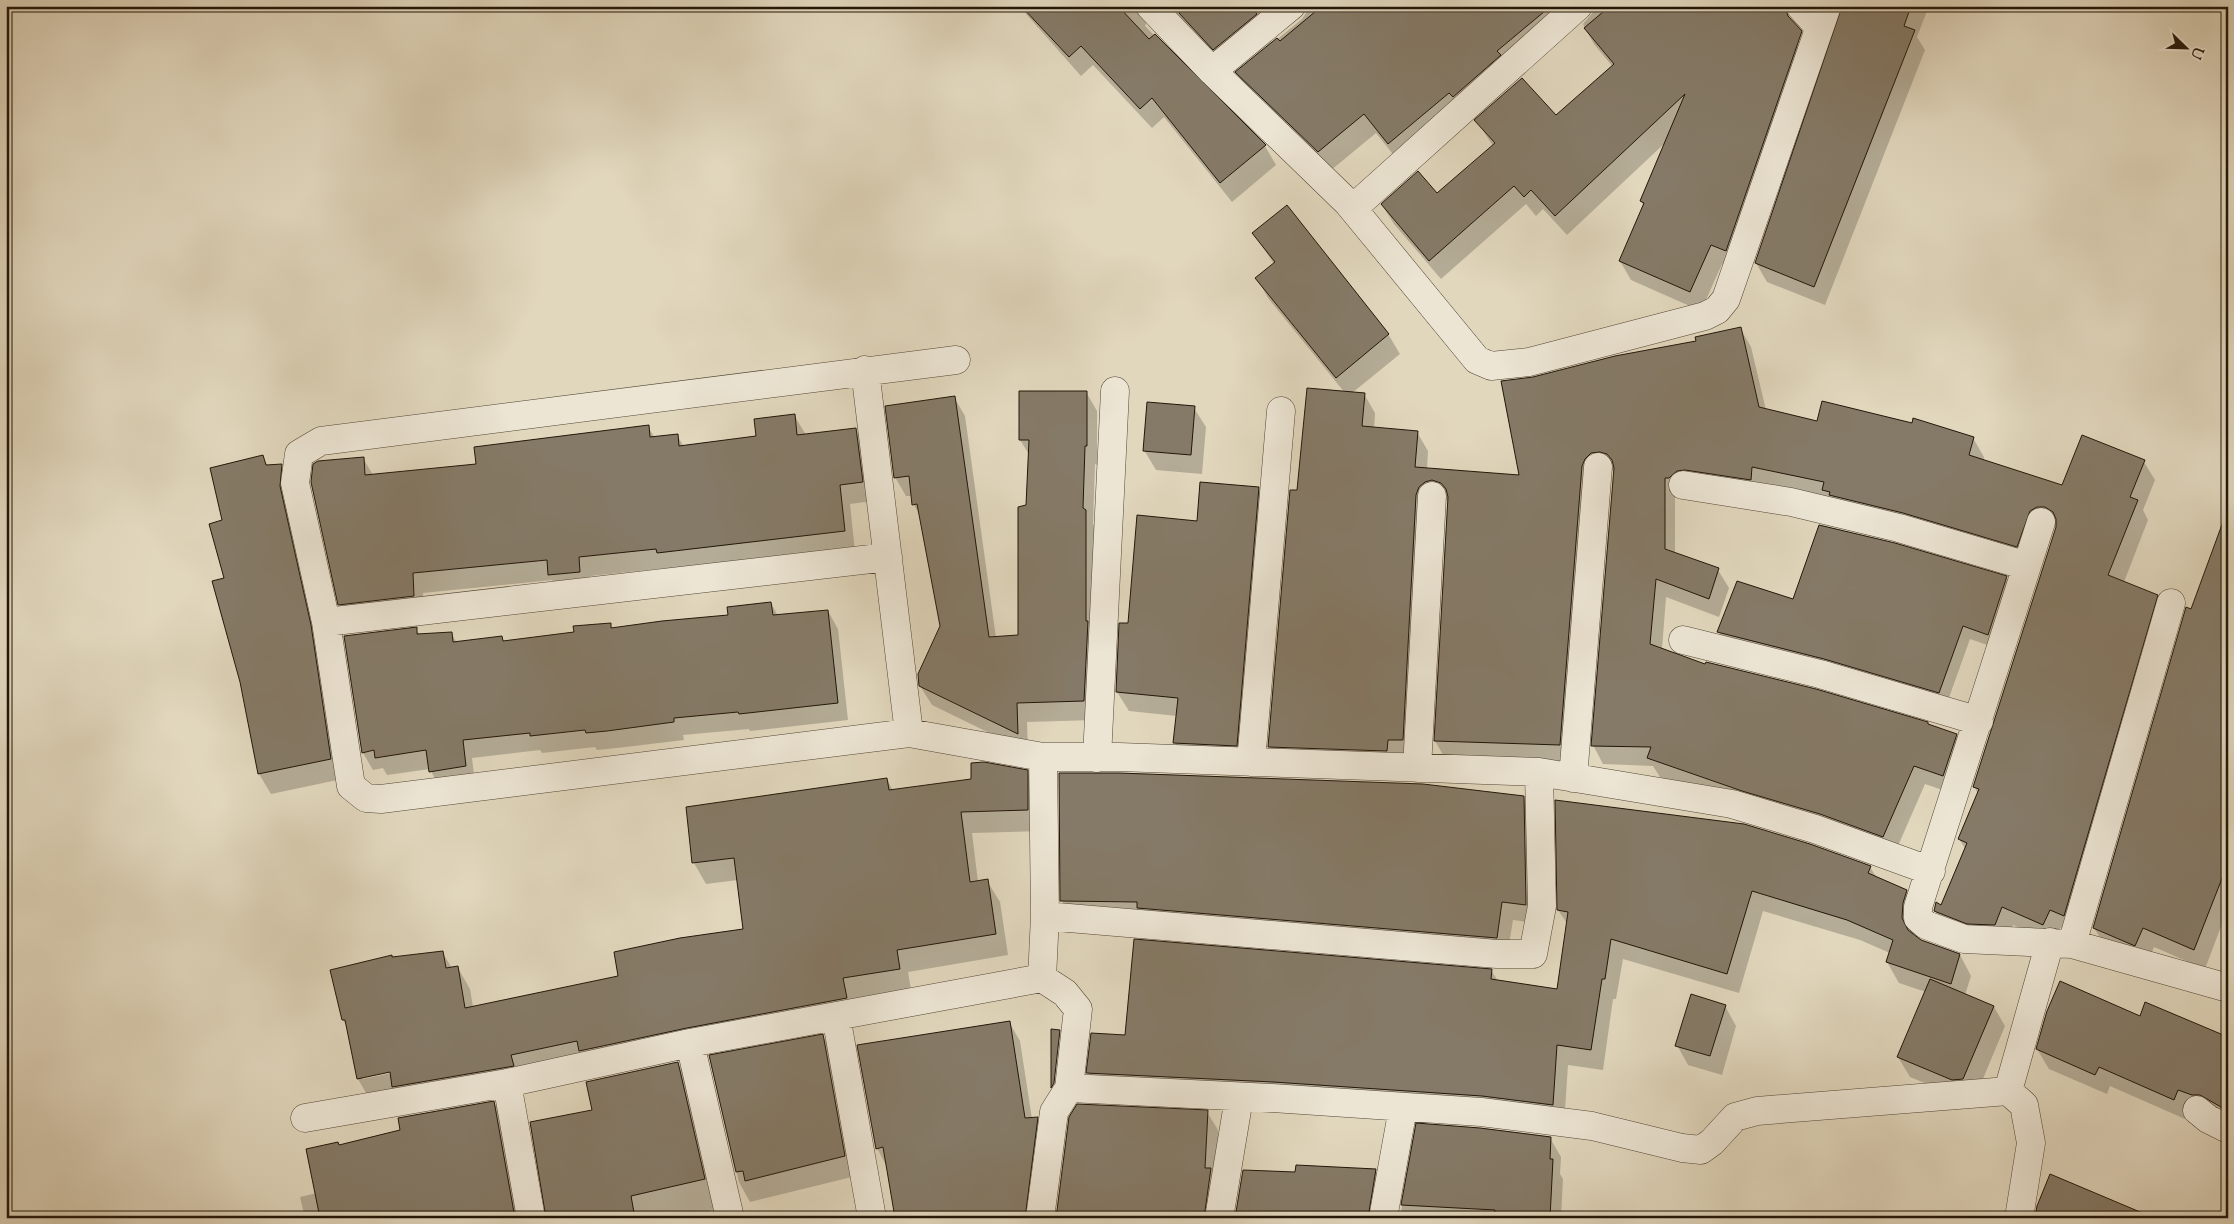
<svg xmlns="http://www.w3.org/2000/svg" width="2234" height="1224" font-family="'Sorts Mill Goudy',serif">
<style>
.shadow{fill:#0003;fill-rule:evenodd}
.building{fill:#857a67;stroke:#221609}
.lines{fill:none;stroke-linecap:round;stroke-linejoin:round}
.minor-casing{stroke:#524636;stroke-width:29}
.minor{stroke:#ece5d4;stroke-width:28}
</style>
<rect width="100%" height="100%" fill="#e1d7bd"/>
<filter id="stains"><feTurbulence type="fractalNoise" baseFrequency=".004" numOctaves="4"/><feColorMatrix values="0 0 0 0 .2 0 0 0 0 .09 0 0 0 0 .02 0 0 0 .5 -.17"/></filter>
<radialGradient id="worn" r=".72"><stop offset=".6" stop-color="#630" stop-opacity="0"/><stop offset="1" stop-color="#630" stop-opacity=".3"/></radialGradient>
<!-- shadow -->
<path class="shadow" d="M1019,6h708l70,39 11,19 -71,206 -15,-6 -21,47 -70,-31 -11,-19 24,-55 -3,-5 25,-59 -99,93 -24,-26 -7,7 -10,-12 -85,75 -47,-55 -12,-19 55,-10 56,-49 -17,-26 80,-3 56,-51 -18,-22 -11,-20 12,-14h-9l-186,153 -24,-30 -46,38 -82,-79 -11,-20 65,-53 6,-9h-8l-75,58 -75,-53 -5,11 55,57 65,63 11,19 -44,37 -68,-85 -12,11 -59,-63 -12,11z
M1847,6h82l-12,31 8,13 -100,255 -58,-23 -11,-19z
M1254,234l134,100 12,20 -48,39 12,1 11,19 -1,16 43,3 11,19 -1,18 93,7 13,-98 164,-36 43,-14 11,19 15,63 52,12 155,16 11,19 -1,4 80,26 81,-25 11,18 -12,30 5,10 -24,62 33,14 11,19 -93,319 -15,-6 -6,15 -41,-18 -8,18 -59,-13 -11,-19 7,-5 24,-56 -7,-11 19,-45 -4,-8 84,-260 -9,-1 -22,40 -112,-33 -240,-36v58l43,16 11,18 -10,29 -53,-20 -4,52 44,16 223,61 27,9 11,19 -13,40 -29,-10 -31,71 -234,-78 -7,-11 -50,-2 -10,-19 22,-274 -4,-1 -41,293 -124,-3 -11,-19 14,-240 -5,-2 -31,260 -133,6 -11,-19 30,-255 46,-98 -77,-95 -11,-20 17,-14z
M1086,392l11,19v54l-2,-1 -2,60 4,6 -2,190 -68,2 1,30 -96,-47 -12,-19 22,-59 -21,-110 -7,-12 -2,-9h-6l-11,-19 59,-80 11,19 31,222 23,-2 11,-180 -10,-16z
M1194,408l12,19 -4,47 -46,-4 -12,-20z
M794,415l12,20 50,-5 11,19 6,52 -23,3 5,47 -186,21 -2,-4 -77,8 1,16 -31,3 -8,-15 -129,13 2,23 -74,8 -12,-20 24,-146 10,17 104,-10 171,-38 7,11 22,-3 7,12 73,-10z
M262,456l6,10 13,-1 11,20 50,294 -71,15 -12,-20 -18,-92 -16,-103 -1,-58z
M1258,488l11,20 -22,257 -61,-2 -11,-20 2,-27 -48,-5 -12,-19 12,-68 69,-101z
M2228,562v346l-23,61 -51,-22 -7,17 -41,-17 -12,-19 98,-317z
M2006,577l8,14 -18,57 -26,-9 -24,67 -220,-60 -7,-14 75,-31z
M771,603l7,13 50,-5 10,18 10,91 -98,11 -1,-2 -66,6 1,5 -67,8 -20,2 -2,-3 -53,6 -2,-3 -68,8 3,25 -35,6 -10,-20 -43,6 -4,-7 -10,2 -10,-17 53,-124 4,6 31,-2 6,10 45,-6 2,5 71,-9 35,-9 3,5 116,-13z
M1027,771l12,22 1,38 -68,2 6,49 9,-1 13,21 8,53 -100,17 3,18 -541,110 -12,-21 -11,-52 -4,-7 49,-61 50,-7 10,16h6l12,21 3,18 147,-30 124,-47 -6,-50 -32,4 -12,-21 -7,-55 200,-29 6,12zM396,1070v2l-33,7v-3z
M1523,797l11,20 3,106 -24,-3 -6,37 -434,-37 -11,-19z
M1870,867l7,11 29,13 12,20 -4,13v12l6,5 40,14 11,21 -6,19 29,12 11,19 -30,72 -11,1 -54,-22 -12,-20 28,-65 -27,-9 -12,-21 3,-9 -30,-13 -97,-29 -24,82 -116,-34 -7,40h-3l-10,71 -35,-5 -4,60 -464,-32 -12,-20 38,-36 365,-67 7,11 60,9 10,-65 -10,-15z
M1725,1006l11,20 -14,49 -34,-10 -11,-20z
M2140,1017l88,21v86l-38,-16 -5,11 -75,-33 -3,8 -58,-25 -12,-20z
M1009,1022l11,19 12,78h5l11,18 -11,81h-141l-9,-51 -10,-19z
M823,1036l11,19 22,121 -106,26 -11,-20 -29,-126z
M678,1063l10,19 29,127 -8,2 2,7h-164l46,-107z
M494,1102l11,19 17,97h-217l-5,-21 17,-4 22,-47 62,-15z
M1207,1112l11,18 -1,88h-160z
M1417,1125l133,13 11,19 -1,17 3,5 -2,39h-161z
M1375,1170l11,19 -5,29h-145l60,-44z"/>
<!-- building -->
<path class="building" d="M1021,6h97l31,33 6,-5 111,111 -46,38 -68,-85 -12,11 -59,-63 -12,11z
M1187,6h64l6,8 -44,36 -34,-37z
M1322,6h229l-54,45 4,4 -48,42 -4,-4 -61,51 -24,-30 -46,38 -83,-80 42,-34 3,3z
M1610,6h175l3,10 14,15 -76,220 -15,-6 -21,47 -71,-31 25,-58 -4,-2 45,-107 -130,122 -24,-26 -7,7 -10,-11 -85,75 -48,-57 37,-33 19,22 58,-50 -21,-23 48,-42 34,37 58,-51 -30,-36z
M1842,6h69l-7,20 11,4 -101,257 -59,-24z
M1287,205l102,129 -53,44 -81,-100 20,-16 -23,-29z
M1741,327l18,80 58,14 5,-20 90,22 1,-5 61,19 -5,18 93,30 20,-50 63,25 -15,37 8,3 -30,75 50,20 -94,321 -14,-6 -7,15 -41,-18 -7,18 -28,-1 -33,-13 2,-9 5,3 26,-62 -9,-4 21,-50 -6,-2 83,-260v-8l-3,-7 -8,-5h-8l-7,4 -13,36 -114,-34 -74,-18 1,-3 -8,-2 2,-8 -72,-15 -1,13 -66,-10 -8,1 -8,7h-4v71l54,19 -10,31 -53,-20 -6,65 55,20 1,-2 110,27 112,33v2l29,10 -14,42 -29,-10 -31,71 -63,-23 -78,-23 -95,-33 4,-11 -60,-1 23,-278 -2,-8 -5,-6 -7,-2 -9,1 -6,6 -3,7 -22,279 -126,-4 14,-244 -2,-8 -5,-6 -9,-3 -7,2 -6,5 -3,8 -13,245h-15l-1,11 -119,-4 22,-257h7l10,-102 58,5 -3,33 56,5 -3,36 104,8 -18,-94 32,-4 82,-21 81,-15 -1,-4z
M1019,391h68v55h-2l-2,62 3,2v111h2l-4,80 -67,2 1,31 -99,-48 -1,-12 22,-48 -23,-122 -5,1 -3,-29 -15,2 -9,-72 70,-10 34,241 29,-2v-128l8,-2 3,-65h-10z
M1147,402l48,4 -4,49 -48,-4z
M795,414l2,21 59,-7 7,54 -23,3 5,46 -188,22 -1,-4 -77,8 1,15 -32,3 -1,-15 -134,13 1,23 -76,9 -27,-123 2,-18 5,-3 46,-4 1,18 111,-11 -2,-17 175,-22 1,12 28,-3 1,12 77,-10 -2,-17z
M263,455l3,10 16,-1 -2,22 31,139 20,134 -73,15 -18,-92 -28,-101 12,-3 -15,-54 13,-4 -12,-52z
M1200,482l59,5 -22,259 -64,-3 5,-45 -62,-6 3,-69h9l9,-108 60,6z
M2224,519h4v344l-34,87 -51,-22 -8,18 -42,-18 93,-321 5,2z
M1819,525l76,18 112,33 -19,59 -25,-9 -24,67 -115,-34 -107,-27 20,-51 56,18z
M771,602l2,13 55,-5 10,93 -99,11 -1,-2 -64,6v4l-67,9 -21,2 -1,-3 -55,6v-3l-67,7 3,26 -37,6 -3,-22 -51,8 -1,-8 -12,3 -18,-117 73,-9v7l35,-2 1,10 49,-6 1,5 71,-9 -1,-6 38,-3v5l51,-7 66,-6 -1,-8z
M984,762l44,8v40l-67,2 9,70 18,-3 8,55 -99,16 3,19 -57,9 4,20 -160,30 -108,23 -2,-10 -66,14 3,11 -122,21 -2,-15 -33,7 -12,-59h-3l-12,-50 62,-15v2l51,-6 3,17 12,-2 7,42 153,-32 -4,-24 66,-14 63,-9 -9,-71 -42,5 -6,-56 201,-29 2,12 82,-11v-16z
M1059,773h60l304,11 101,12 2,109 -24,-3 -5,36 -360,-30v-6l-77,-1z
M1555,800l189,24 66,20 61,22 -3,7 39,17 -4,13 -1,15 6,12 13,10 39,14 -9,30 -65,-22 7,-22 -46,-20 -95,-29 -25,83 -116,-35 -6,40h-3l-11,71 -34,-5 -4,60 -71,-9 -209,-14 -187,-9 5,-40 34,2 9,-96 358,30 -1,10 66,10 11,-77 -11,-2z
M1930,979l64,27 -31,73 -11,1 -55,-23z
M2060,981l80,35 5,-14 83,35v74l-28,-16h-8l-14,-5 -4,10 -75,-33 -4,8 -59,-26 11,-38z
M1691,994l35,11 -16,51 -35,-10z
M1010,1021l15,97 13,-1 -13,101h-130l-12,-71 -7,2 -19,-104z
M1051,1029l9,1 -6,53 -3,5z
M823,1034l22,122 -100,25 -2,-10 -7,1 -27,-117z
M678,1062l27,117 -74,17 4,22h-89l-16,-96 62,-12 -6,-28z
M494,1101l21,117h-195l-14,-69 32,-7 1,3 61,-15 -2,-12z
M1077,1104l131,6 -3,58h6l-7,50h-148l13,-101z
M1416,1123l64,5 71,9 -1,22h3l-3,59 -56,-1 1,-7 -94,-5z
M1296,1165l80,4 -8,49h-133l8,-48 52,2z
M2050,1174l102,43v1h-117l2,-12z"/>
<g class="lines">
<defs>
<path id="minor" d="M1150,6l62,65 136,132 129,157 14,6 38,-4 176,-46 12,-6 9,-11 101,-293
M1800,6l19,21
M1212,71l79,-65
M1348,203l12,-1 218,-196
M956,360l-635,81 -22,13 -4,29 31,139 25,164 15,12 15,1 528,-66 134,24h76l420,15 193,32 83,25 116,42
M865,370l44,363
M1683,485l108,17 108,26 128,38
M2041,522l-123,385v11l8,7 38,14 108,5 156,44
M326,622l562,-65
M1683,640l137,34 159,47
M1097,758l18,-367
M1251,762l30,-351
M1417,768l15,-272
M1573,778l25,-311
M1045,916l452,38h36l9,-48 -3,-134
M2072,944l99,-341
M1042,978l3,-62 -2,-159
M836,1016l36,202
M690,1043l40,175
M507,1083l24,135
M1069,1088l203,10 209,14 111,14 90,22 19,2 11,-8 23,-25 22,-6 251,-20 16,14 7,38 -12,75
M2008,1091l42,-149
M2197,1110l11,9 20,10
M305,1118l202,-35 183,-40 352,-65 23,15 13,16 -9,79 -15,24 -14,106
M1219,1218l20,-120
M1383,1218l20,-110"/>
</defs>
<!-- minor casing -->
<use href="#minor" class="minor-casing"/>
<!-- minor -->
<use href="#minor" class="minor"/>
</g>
<!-- margin -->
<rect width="2234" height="1224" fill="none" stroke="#e1d7bd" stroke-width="25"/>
<rect x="8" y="8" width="2219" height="1209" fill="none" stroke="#221609" stroke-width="2.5"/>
<rect x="12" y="12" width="2209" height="1199" fill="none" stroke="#221609"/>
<!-- north arrow -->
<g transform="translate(2186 48) rotate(113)" stroke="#ece5d4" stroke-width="4" paint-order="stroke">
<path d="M0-4L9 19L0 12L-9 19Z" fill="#221609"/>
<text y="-8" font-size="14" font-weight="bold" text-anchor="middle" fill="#221609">U</text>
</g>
<rect width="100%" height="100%" filter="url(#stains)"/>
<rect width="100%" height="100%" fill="url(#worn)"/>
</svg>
